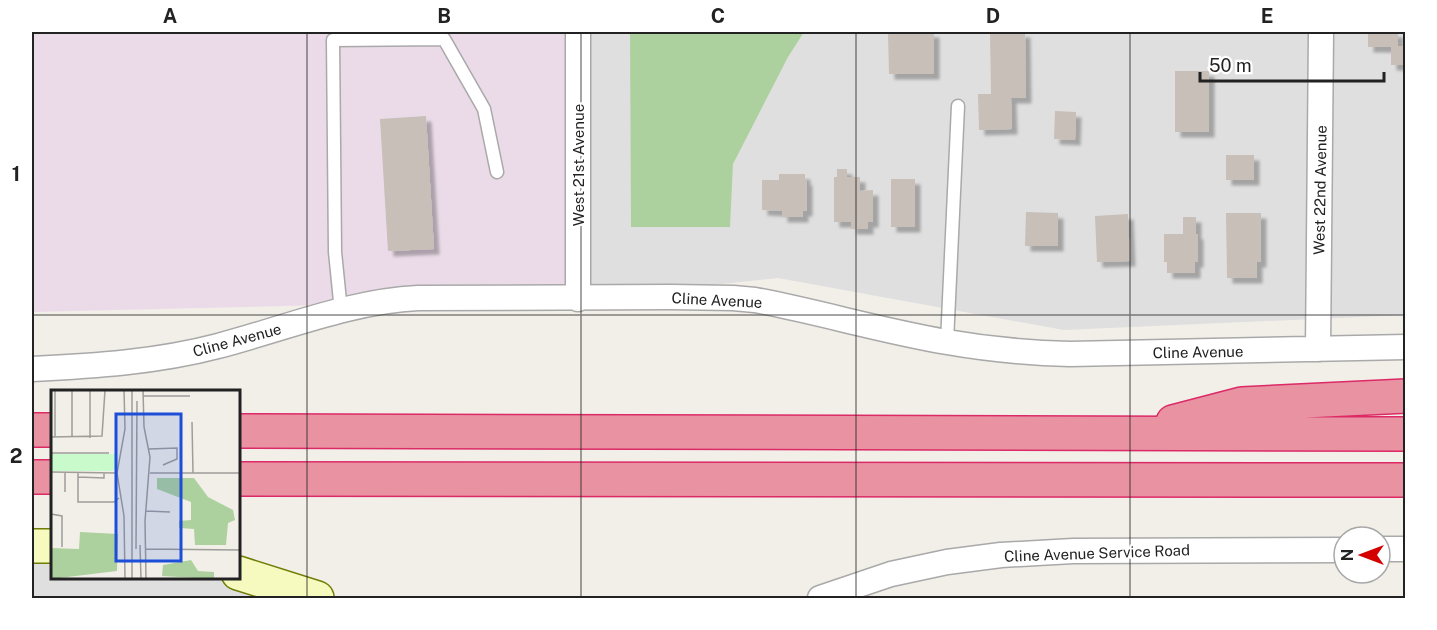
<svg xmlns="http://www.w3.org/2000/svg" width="1437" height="630" font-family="'Public Sans',sans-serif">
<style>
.residential{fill:#e0dfdf}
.industrial{fill:#ebdbe8}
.forest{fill:#add19e}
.building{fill:#c7bfb8;filter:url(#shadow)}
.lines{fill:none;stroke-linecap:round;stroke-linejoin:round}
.lane-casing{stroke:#a9a9a9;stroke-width:15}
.street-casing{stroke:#a9a9a9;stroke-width:27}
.secondary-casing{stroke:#707d05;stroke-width:36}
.highway-casing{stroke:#dc2a67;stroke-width:36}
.lane{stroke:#fff;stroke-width:12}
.street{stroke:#fff;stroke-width:24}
.secondary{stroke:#f7fabf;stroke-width:33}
.highway{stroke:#e892a2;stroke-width:33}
.grid{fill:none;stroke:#222;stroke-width:1.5;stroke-opacity:0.55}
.labels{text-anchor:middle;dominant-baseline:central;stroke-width:4.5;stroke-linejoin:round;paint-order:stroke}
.street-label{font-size:15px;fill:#222;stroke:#fff}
.inset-road{fill:none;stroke:#9f9d99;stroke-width:1.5}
.view{fill:#1d4ed8;fill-opacity:0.15;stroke:#1d4ed8;stroke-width:3}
.inset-edge{fill:none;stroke:#222;stroke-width:3}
.neatline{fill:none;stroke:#222;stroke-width:2}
.grid-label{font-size:20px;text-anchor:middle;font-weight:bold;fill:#222}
</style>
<defs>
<filter id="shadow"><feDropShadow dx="5.5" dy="5.5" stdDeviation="1.5" flood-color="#0004"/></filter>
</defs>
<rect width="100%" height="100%" fill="#f2efe9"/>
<!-- residential -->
<path class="residential" d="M577,32h828v283l-341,15 -286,-52 -200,21z
M32,561l20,1v16h163l67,20h-250z"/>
<!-- industrial -->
<path class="industrial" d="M32,32h545l1,267 -546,13z"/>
<!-- forest -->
<path class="forest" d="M630,32h174l-16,25 -55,107 -3,63h-99z"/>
<!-- building -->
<path class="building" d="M888,32h46v42h-45z
M990,32h35l1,66h-15l1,31 -33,1 -1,-36h13z
M1368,32h30v14h5v-14h3v33h-15v-18h-23z
M1175,71h34v61h-34z
M1055,111l21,1 -1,28 -21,-1z
M426,116l8,133 -46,2 -8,-132z
M1226,155h28v25h-28z
M837,169h10v8h13v14l13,-1v32h-5v7h-17v-7h-17v-45h3z
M779,174h26v6h2v31h-4v6h-21v-6l-20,-1v-30h17z
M891,179h24v48h-24z
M1026,212l32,1v33h-33z
M1226,213h35v49h-4v16h-30z
M1128,214l2,47 -33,1 -2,-46z
M1183,217h13v17h2v28h-3v11h-28v-11h-3v-28h19z"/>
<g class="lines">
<defs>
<path id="lane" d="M341,311l-6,-59 -2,-212 111,-1 40,70 13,63
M947,342l11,-236"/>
<path id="street" d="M578,32v267
M1318,349l3,-317
M32,369c62,-3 125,-7 186,-23 65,-17 133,-45 200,-48l253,-1 62,1 22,2c64,12 127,31 192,42 40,7 82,11 123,12l336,-7
M1380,549h26
M820,598l71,-24 56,-12 54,-7 72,-4 271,-1"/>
<path id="secondary" d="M32,546h20
M238,573l79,25"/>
<path id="highway" d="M1173,422l69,-18 164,-8
M32,430h20
M238,431l1168,3
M32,477h20
M238,479l1168,1"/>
</defs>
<!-- lane casing -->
<use href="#lane" class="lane-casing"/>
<!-- street casing -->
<use href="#street" class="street-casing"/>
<!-- secondary casing -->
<use href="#secondary" class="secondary-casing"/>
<!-- highway casing -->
<use href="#highway" class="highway-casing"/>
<!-- lane -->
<use href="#lane" class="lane"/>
<!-- street -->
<use href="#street" class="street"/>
<!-- secondary -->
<use href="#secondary" class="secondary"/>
<!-- highway -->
<use href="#highway" class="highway"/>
</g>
<!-- grid -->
<path class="grid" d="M307,32v566M581,32v566M856,32v566M1130,32v566M32,315h1374"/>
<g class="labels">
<!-- street labels -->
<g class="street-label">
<text transform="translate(578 165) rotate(-90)">West 21st Avenue</text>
<text transform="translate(1320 190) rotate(-89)">West 22nd Avenue</text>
<text transform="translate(717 300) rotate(3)">Cline Avenue</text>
<text transform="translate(237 340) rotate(-15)">Cline Avenue</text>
<text transform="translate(1198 352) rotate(-1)">Cline Avenue</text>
<text transform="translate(1097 553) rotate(-2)">Cline Avenue Service Road</text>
</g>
</g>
<!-- overview -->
<g transform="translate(51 390)">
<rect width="189" height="189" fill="#f2efe9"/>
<path d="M106,88h37l14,19 25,13 2,10 -7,3 -2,22h-31l-1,-16 -15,-1v-7l12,-1v-18l-34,-13zM29,142l38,2 -1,37 -66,8v-31l28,1zM140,170l7,11 16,1v7l-52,-3 1,-11z" fill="#add19e"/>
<path d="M0,64h65v14l-5,3h-60z" fill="#c8facc"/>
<path class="inset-road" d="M4,0v47M21,0v47M39,0v48M73,0l1,39 -8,44 7,43 1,63M92,0l1,37 6,30 -5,64 1,58M92,6h47M141,32l1,51M0,47l51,-1 3,-46M98,59l28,-1v11l-14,6M0,63h58M0,82l66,1M27,82v30h36l5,-4M99,83h90M27,87l26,1v-5M14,102v-20M95,121l24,1M0,124l11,2v31M89,155l1,34M85,159l1,-148M94,159l95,1M81,189v-189"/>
<path class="view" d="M65,24h65v147h-65z"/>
<rect width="189" height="189" class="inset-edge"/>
</g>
<!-- border -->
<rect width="1437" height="630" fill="none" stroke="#ffffff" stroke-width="66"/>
<!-- north arrow -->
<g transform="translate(1362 555) rotate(270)"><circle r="28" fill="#ffffff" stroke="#a7a7a7" stroke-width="1.5"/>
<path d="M0-4.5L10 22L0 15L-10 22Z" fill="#d40000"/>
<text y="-9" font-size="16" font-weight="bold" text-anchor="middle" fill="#222222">N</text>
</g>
<!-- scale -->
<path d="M1200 72v9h184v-9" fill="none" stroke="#222222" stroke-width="3"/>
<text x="1209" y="72" font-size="18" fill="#222222" stroke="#ffffff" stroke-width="4.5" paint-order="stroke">50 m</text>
<rect x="33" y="33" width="1371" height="564" class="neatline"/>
<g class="grid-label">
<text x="170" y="23">A</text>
<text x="444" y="23">B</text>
<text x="718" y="23">C</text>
<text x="993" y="23">D</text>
<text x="1267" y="23">E</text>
<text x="16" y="181">1</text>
<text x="16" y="463">2</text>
</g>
</svg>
